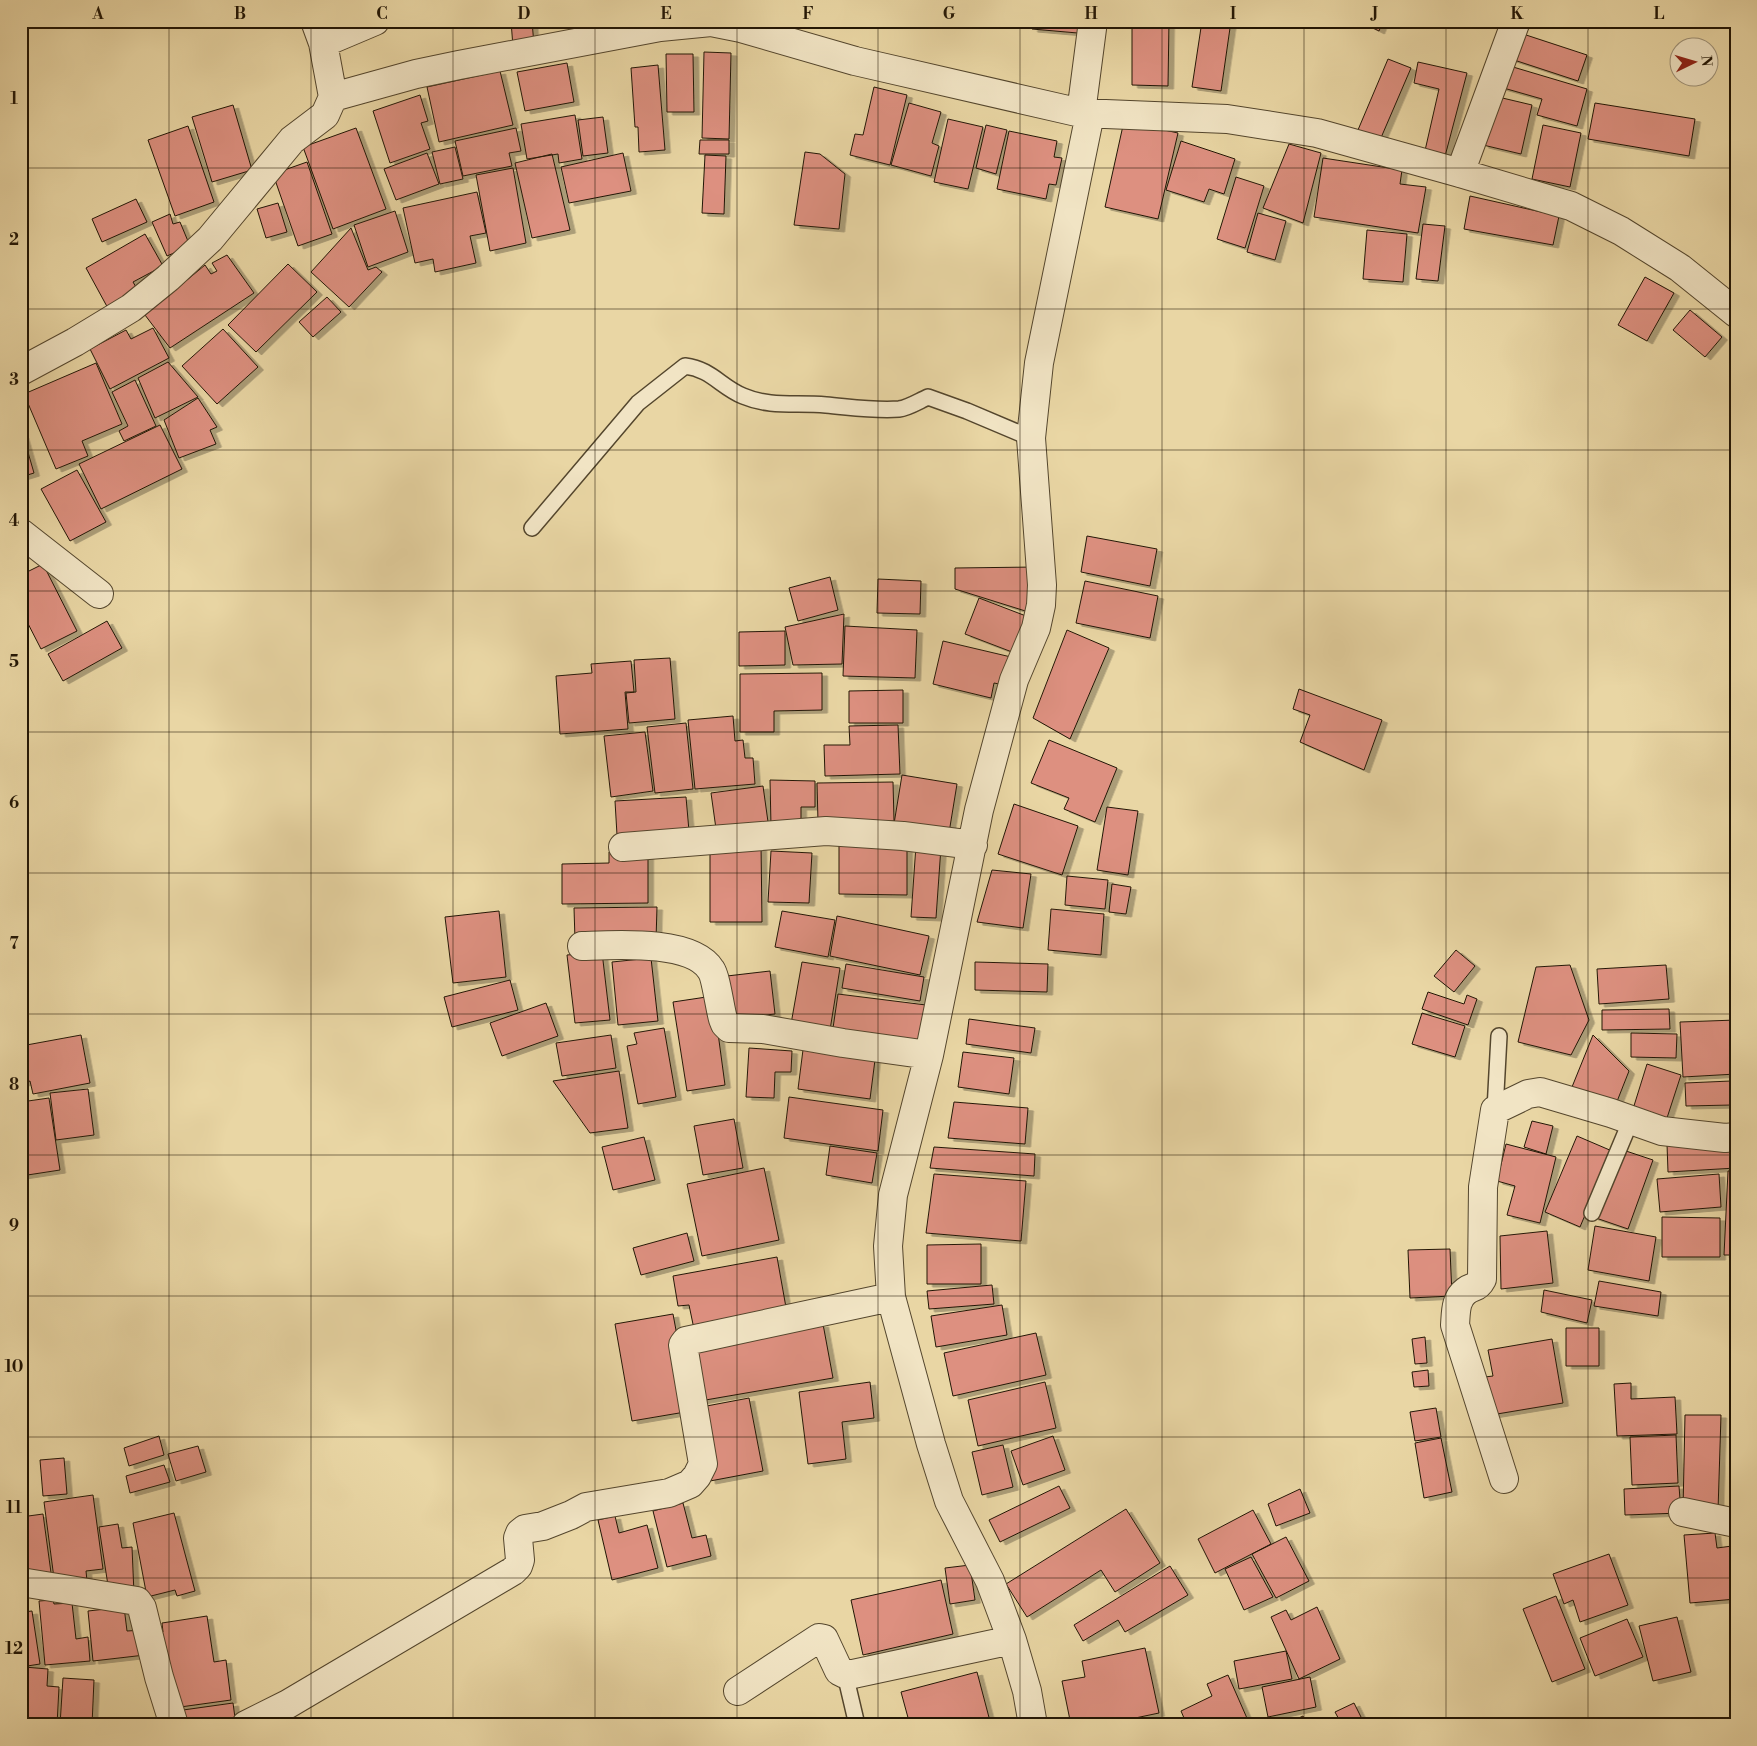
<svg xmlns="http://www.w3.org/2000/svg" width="1757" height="1746" font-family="'Libre Bodoni',serif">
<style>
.building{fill:#dd9080;stroke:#221605;filter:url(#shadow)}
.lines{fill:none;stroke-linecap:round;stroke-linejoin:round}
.service-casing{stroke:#54462d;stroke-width:18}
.minor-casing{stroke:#54462d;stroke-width:30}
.service{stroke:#f1e4c4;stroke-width:15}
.minor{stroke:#f1e4c4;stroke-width:28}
.grid{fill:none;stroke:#221605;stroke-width:1;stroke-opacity:0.55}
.neatline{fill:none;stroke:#221605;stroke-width:2}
.grid-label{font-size:16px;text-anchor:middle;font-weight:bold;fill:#221605}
</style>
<defs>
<filter id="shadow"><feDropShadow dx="5.5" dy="3" stdDeviation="0" flood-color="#0004"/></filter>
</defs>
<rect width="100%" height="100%" fill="#e9d6a4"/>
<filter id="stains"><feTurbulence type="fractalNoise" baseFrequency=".004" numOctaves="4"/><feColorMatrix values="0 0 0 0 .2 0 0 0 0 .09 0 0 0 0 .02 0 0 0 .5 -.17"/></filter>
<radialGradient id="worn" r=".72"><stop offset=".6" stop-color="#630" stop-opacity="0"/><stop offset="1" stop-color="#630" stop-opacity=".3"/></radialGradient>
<!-- building -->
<path class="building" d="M511,21h21l2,24 -21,2z
M1033,21h57l-1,13 -57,-5z
M1132,21h37l-1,65 -36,-1z
M1202,21h29l-10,70 -29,-4z
M1359,21h24l-4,10z
M1517,32l70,23 -9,26 -70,-23z
M704,52l27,1 -2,86 -27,-1z
M666,54h27l1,58h-27z
M1388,59l23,9 -34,79 -22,-10z
M1418,62l49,11 -23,87 -20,-5 15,-66 -25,-6z
M567,63l7,39 -49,9 -8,-39z
M1503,64l84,25 -10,37 -40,-11 5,-16 -42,-12z
M658,65l7,85 -26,2 -1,-25h-3l-4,-59z
M500,71l13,54 -74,17 -12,-55z
M874,87l33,8 -17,70 -40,-10 5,-21 8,1z
M420,95l8,26 -7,2 9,26 -40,14 -17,-52z
M1494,96l38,9 -11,49 -38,-9z
M909,103l32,9 -9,31 7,3 -8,30 -40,-11z
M1595,103l100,16 -6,37 -101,-17z
M233,105l19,65 -40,12 -20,-65z
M575,115l7,44 -23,4 -1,-9 -31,5 -6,-35z
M603,117l5,36 -25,3 -5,-36z
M948,119l35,8 -15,62 -34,-7z
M1124,121l54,12 -20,86 -53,-12z
M986,125l21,5 -11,44 -20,-6z
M1543,125l38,8 -11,54 -38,-8z
M188,126l26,76 -39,14 -27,-76z
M356,128l30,81 -53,20 -30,-82z
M516,128l5,23 -12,2 3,13 -49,10 -8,-35z
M1009,131l48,10 -3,16 8,1 -6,27 -7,-1 -3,15 -49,-10z
M700,140h29v14h-30z
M1181,141l54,18 -11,35 -15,-5 -5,13 -38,-12z
M1289,144l32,9 -18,70 -40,-15z
M455,147l8,32 -23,5 -8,-32z
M805,152l15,2 25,20 -6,55 -45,-4z
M427,153l12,31 -43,16 -12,-31z
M623,153l8,38 -62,12 -8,-36z
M552,154l18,76 -38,8 -17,-75z
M705,155l21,1 -2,58 -22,-1z
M1323,158l79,12 -2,14 26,3 -8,46 -104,-16z
M307,162l25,72 -34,12 -25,-72z
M513,168l13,75 -36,8 -14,-76z
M1236,177l28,9 -19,62 -28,-9z
M477,192l9,41 -16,3 6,27 -41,9 -2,-13 -18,4 -12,-55z
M1470,196l89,20 -6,29 -89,-16z
M136,199l11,23 -45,20 -10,-23z
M278,203l9,29 -21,6 -9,-29z
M395,211l13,41 -40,15 -14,-42z
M1258,213l28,8 -11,39 -28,-8z
M170,214l3,10 7,-2 10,24 -23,10 -15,-34z
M1423,224l22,2 -7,55 -22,-2z
M351,228l17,42 8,-3 6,5 -33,35 -38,-35z
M1367,230l40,4 -4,48 -40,-3z
M145,234l18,32 -30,16 7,12 -30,18 -24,-44z
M227,255l27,38 -84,55 -25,-33 60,-50 6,9 6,-3 -5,-8z
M288,264l29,28 -61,60 -28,-27z
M1645,277l29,16 -27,48 -29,-16z
M327,297l14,15 -28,25 -14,-15z
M1690,310l32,27 -17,20 -32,-27z
M153,328l16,30 -59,31 -20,-40 36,-19 5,9z
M223,329l35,38 -41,37 -35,-38z
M168,362l30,35 -43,21 -17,-40z
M96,363l26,61 -40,17 6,15 -32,13 -32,-75z
M135,380l21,46 -32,15 -5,-10 9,-5 -16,-34z
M198,398l19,29 -7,3 6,14 -37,14 -15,-38z
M160,425l22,44 -81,40 -22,-45z
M21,435h2l11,38 -13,4z
M77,470l29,52 -36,19 -29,-52z
M1087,536l70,13 -7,37 -69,-14z
M43,564l34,67 -36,18 -20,-39v-35z
M1036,567l-1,47 -80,-25v-21z
M830,577l8,33 -40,11 -9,-33z
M878,579l43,2 -1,33 -43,-1z
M1085,581l73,15 -8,42 -74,-15z
M979,598l47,18 -14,36 -47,-18z
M844,614l-2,50 -49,1 -8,-38z
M107,621l15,27 -59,33 -15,-27z
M845,626l72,4 -2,48 -72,-2z
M1067,630l42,18 -39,91 -37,-21z
M785,631v34l-46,1v-34z
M943,641l68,16 -7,28 -10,-2 -3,15 -58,-14z
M670,658l5,61 -46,4 -3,-30 10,-1 -2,-32z
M631,661l3,31h-9l3,37 -68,5 -4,-58 36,-3 -1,-9z
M822,673v37l-48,1v21h-34v-58z
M1299,689l83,31 -18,50 -64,-28 10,-27 -17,-6z
M903,690v33h-54v-32z
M733,716l2,25 8,-1 2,18h8l2,26 -60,5 -7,-69z
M686,723l7,66 -38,4 -8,-66z
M898,725l2,49 -75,2 -1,-31h26l-1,-19z
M645,732l8,59 -42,6 -7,-61z
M1049,740l68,28 -22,54 -31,-13 5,-11 -38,-15z
M902,775l55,9 -9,55 -55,-9z
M770,780l45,1v26h-14v19h-30z
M893,782l1,39 -76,1 -1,-39z
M763,786l6,43 -52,7 -6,-43z
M686,797l3,34 -72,4 -2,-34z
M1014,804l64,22 -16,49 -64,-21z
M1107,807l31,4 -10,64 -31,-5z
M839,841l68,1v53l-68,-1z
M761,844l1,78h-52v-77z
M916,845l25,2 -5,71 -25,-1z
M648,851v52l-86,1v-40l47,-1v-11z
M771,851l41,2 -3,50 -41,-1z
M992,870l39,4 -8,54 -46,-6z
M1067,876l41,4 -3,29 -40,-4z
M1112,884l19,3 -5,27 -17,-2z
M657,907l-1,33h-81l-1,-32z
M1051,909l53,5 -3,41 -53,-5z
M499,911l7,66 -53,6 -8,-66z
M782,911l53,9 -7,37 -53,-10z
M837,916l92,20 -9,39 -90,-19z
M1456,950l19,16 -21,26 -20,-16z
M602,952l8,68 -35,3 -8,-68z
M651,958l7,63 -40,4 -6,-63z
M802,962l38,6 -10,62 -39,-6z
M975,962l73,2 -1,28 -72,-2z
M846,964l78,13 -4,24 -78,-13z
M1570,965l19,55 -18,35 -53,-13 18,-75z
M1666,965l3,34 -70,5 -2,-35z
M770,971l5,43 -44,5 -4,-43z
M510,980l8,30 -66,17 -8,-30z
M1428,992l36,12 3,-9 10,4 -9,26 -46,-16z
M838,994l88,11 -5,41 -89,-11z
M713,996l12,89 -38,6 -14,-89z
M546,1003l12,33 -56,20 -12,-33z
M1669,1009l1,20 -68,1v-20z
M1422,1013l43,13 -10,31 -43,-13z
M969,1019l66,9 -4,25 -65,-9z
M1736,1020v54l-53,3 -3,-55z
M664,1028l12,69 -38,7 -11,-58 10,-2 -3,-11z
M1631,1033l46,1 -1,24 -45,-1z
M81,1035l9,48 -57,11 -3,-13 -7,2 -2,-37z
M611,1035l5,33 -54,8 -6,-33z
M1593,1035l36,36 -13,33 -44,-17z
M804,1042l72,10 -6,47 -72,-10z
M749,1048l43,3 -1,21h-16l-1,26 -28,-1z
M963,1052l51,6 -5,36 -51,-7z
M1647,1064l34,11 -15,46 -33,-12z
M619,1071l9,57 -38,5 -37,-52z
M1731,1081l1,24 -46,1 -1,-23z
M88,1089l6,46 -38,5 -6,-47z
M789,1097l94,13 -5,41 -94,-13z
M49,1098l11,72 -39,6v-74z
M954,1102l74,6 -3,36 -77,-6z
M734,1119l9,49 -40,7 -9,-49z
M1532,1121l21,5 -7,28 -22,-7z
M1577,1136l35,15 -32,76 -35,-15z
M644,1137l11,43 -42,10 -11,-43z
M1736,1140v28l-68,4 -1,-28z
M1506,1144l50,13 -16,66 -33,-8 8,-29 -18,-5z
M830,1146l47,7 -5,30 -46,-8z
M934,1147l101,7 -1,22 -104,-8z
M1620,1149l33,11 -25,69 -35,-12z
M764,1168l15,72 -77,16 -15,-72z
M1728,1171h8v84h-12z
M934,1174l92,7 -5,60 -95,-8z
M1719,1174l2,33 -61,5 -3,-33z
M1662,1217l58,1v39h-58z
M1595,1226l61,11 -7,44 -61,-11z
M1547,1231l6,52 -52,6 -1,-53z
M687,1233l7,28 -53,14 -8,-27z
M981,1244v40h-54v-39z
M1450,1249l2,47 -42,2 -2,-48z
M777,1257l10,56 -93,16 -5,-24 -11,1 -5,-30z
M1599,1281l62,11 -3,24 -64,-10z
M992,1285l2,19 -65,5 -2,-18z
M1544,1290l48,10 -5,23 -46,-11z
M1002,1305l5,30 -71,12 -5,-31z
M673,1314l18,97 -59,10 -17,-97z
M823,1324l10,54 -139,24 -10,-53z
M1566,1328h33v38h-33z
M1036,1333l10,42 -93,21 -9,-43z
M1425,1337l2,26 -12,1 -3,-25z
M1552,1339l11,64 -72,12 -6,-38 8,-1 -5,-26z
M1428,1370l1,16 -15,1 -2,-15z
M870,1382l4,36 -32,4 4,37 -38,5 -9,-72z
M1045,1382l11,46 -78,18 -10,-46z
M1631,1383v16l44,-2 2,37 -60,2 -3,-52z
M749,1398l14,73 -53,10 -14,-73z
M1436,1408l5,29 -26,4 -5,-29z
M1685,1415h36l-3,96 -35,-1z
M1676,1435l2,48 -46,2 -2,-48z
M159,1436l5,19 -35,11 -5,-18z
M1053,1436l12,34 -42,15 -12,-34z
M1441,1438l11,54 -28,6 -9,-55z
M1003,1445l10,42 -31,8 -10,-43z
M198,1446l8,26 -30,9 -8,-27z
M64,1458l3,36 -24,2 -3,-36z
M164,1465l6,17 -40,11 -4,-17z
M1059,1486l11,22 -70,34 -11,-22z
M1679,1486l2,27 -56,2 -1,-26z
M1300,1489l10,24 -34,13 -8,-22z
M93,1495l10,74 -17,2 1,10 -32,5 -11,-84z
M683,1503l9,35 14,-3 5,21 -44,11 -14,-56z
M1126,1509l34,54 -45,29 -14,-22 -74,47 -21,-33z
M1253,1510l18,34 -56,29 -17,-34z
M174,1513l21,78 -18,5 -2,-6 -28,7 -14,-74z
M43,1514l9,66 -23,3 -2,-16 -6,1v-51z
M615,1516l4,17 28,-8 11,43 -46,12 -14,-60z
M118,1524l4,24 10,-1 2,47 -25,-2 -10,-65z
M1715,1533l2,15 15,-2 4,53 -46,4 -6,-68z
M1286,1537l23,44 -33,17 -24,-44z
M1609,1554l19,51 -48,17 -7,-22 -9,4 -11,-30z
M1251,1557l22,40 -29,13 -19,-41z
M970,1565l5,35 -25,4 -5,-36z
M1170,1566l18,29 -63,37 -7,-12 -35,21 -9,-16z
M941,1580l12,54 -90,21 -12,-55z
M1556,1596l29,73 -33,13 -29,-73z
M53,1600l1,4 18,-1 4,36 12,-2 2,24 -45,4 -6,-64z
M21,1601l2,11 9,-1 8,53 -19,3z
M124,1607l3,24 16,-1 2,25 -52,6 -5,-50z
M1317,1607l23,52 -41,20 -28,-62 15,-7 5,10z
M207,1616l7,46 12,-2 5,40 -58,8 -18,-74 8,-2 -1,-9z
M1677,1617l14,55 -38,9 -14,-55z
M1627,1619l16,38 -48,19 -15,-38z
M1145,1648l14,65 -57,12h-31l-9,-44 23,-4 -3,-16z
M1286,1651l6,28 -53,10 -5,-28z
M24,1667l24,2 -1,17 12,1 -2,38h-36z
M977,1672l14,53h-81l-9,-33z
M1228,1675l22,50h-63l-6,-14 31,-15 -5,-12z
M1310,1677l6,30 -48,10 -6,-30z
M63,1678l31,2 -2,45h-32z
M233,1703l3,22h-58l-2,-14z
M1354,1703l11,22h-23l-7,-13z
M1303,1716l4,9h-23z
M1181,1719v6h-46z"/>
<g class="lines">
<defs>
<path id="service" d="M532,528l106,-125 47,-37c26,3 36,21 58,30 28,12 54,6 83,9 24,2 49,6 73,4 9,-1 20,-8 29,-12l39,14 64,27
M1495,1110l4,-74
M1592,1213l39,-93
M845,1674l12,51"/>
<path id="minor" d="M315,21l8,22 10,54
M323,43l52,-22
M1081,113l12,-92
M1460,173l56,-152
M21,371l54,-29 56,-34 37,-30 42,-39 82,-99 33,-25 8,-18 83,-23 43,-9 201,-38 51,-5 30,6 114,33 226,52 146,6 90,14 143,40 111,33 50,25 59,37 56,45
M21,533l78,61
M623,847l203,-16 77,5 70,9
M582,946c32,-1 110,-7 129,24 5,7 9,39 12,49l2,5 4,4 34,1 80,14 86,12
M1504,1479l-49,-154c1,-12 0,-26 11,-34 8,-6 11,-2 16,-12l1,-92 12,-77 33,-16 12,-2 71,21 51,18 63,7 11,-1
M1683,1512l53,11
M21,1582l116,19 5,7 17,69 15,48
M738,1691l81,-53 5,1 15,32 6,3h8l159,-34
M246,1725l42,-21 225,-133 5,-5 2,-6 -2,-22 2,-5 5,-4 18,-3 28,-11 15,-8 83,-14 21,-9 7,-8 6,-12 -20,-119 3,-4 205,-44
M1033,1725l-6,-34 -15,-51 -22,-59 -41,-80 -18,-57 -40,-147 -3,-51 5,-51 36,-140 50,-245 35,-130 22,-52 5,-23 1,-20 -11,-147 8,-75 51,-249"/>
</defs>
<!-- service casing -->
<use href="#service" class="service-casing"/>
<!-- minor casing -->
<use href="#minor" class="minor-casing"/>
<!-- service -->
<use href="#service" class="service"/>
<!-- minor -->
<use href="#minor" class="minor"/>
</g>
<!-- grid -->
<path class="grid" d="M169,21v1704M311,21v1704M453,21v1704M595,21v1704M737,21v1704M878,21v1704M1020,21v1704M1162,21v1704M1304,21v1704M1446,21v1704M1588,21v1704M21,168h1715M21,309h1715M21,450h1715M21,591h1715M21,732h1715M21,873h1715M21,1014h1715M21,1155h1715M21,1296h1715M21,1437h1715M21,1578h1715"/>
<!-- margin -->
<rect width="1757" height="1746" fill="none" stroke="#e9d6a4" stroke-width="55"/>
<!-- north arrow -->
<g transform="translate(1694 62) rotate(85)"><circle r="24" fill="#f1e4c4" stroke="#9e9278"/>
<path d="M0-4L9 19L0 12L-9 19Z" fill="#8f2418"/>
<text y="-8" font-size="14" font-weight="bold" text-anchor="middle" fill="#221605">N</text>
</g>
<rect x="28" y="28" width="1702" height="1690" class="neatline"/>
<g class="grid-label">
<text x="98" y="19">A</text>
<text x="240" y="19">B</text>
<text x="382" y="19">C</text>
<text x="524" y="19">D</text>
<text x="666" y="19">E</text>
<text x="808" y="19">F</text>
<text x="949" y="19">G</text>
<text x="1091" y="19">H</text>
<text x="1233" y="19">I</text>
<text x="1375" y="19">J</text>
<text x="1517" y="19">K</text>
<text x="1659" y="19">L</text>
<text x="14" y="104">1</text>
<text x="14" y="245">2</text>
<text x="14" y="385">3</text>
<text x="14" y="526">4</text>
<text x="14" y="667">5</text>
<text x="14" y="808">6</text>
<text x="14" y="949">7</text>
<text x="14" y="1090">8</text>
<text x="14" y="1231">9</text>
<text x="14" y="1372">10</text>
<text x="14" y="1513">11</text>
<text x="14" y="1654">12</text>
</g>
<rect width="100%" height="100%" filter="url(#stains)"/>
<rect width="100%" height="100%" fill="url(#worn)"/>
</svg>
